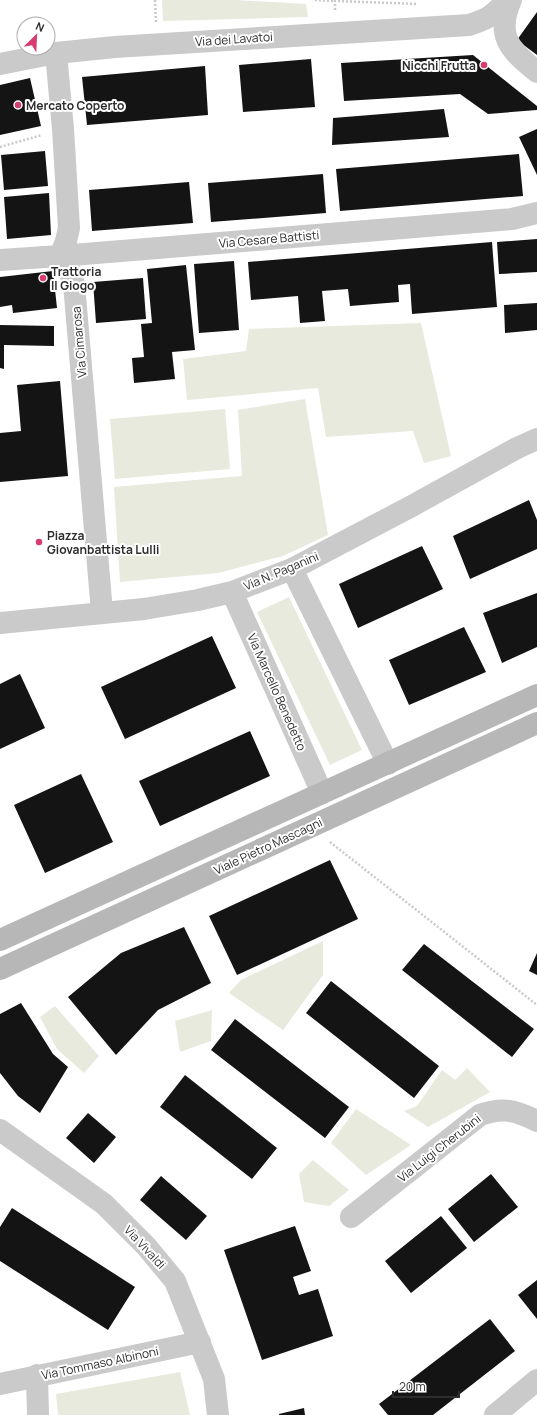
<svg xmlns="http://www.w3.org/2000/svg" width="537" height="1415" font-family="Manrope,sans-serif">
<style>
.green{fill:#e7eadc}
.building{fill:#141414}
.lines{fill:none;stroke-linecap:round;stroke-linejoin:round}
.path{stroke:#cacaca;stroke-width:2.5;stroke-dasharray:2 2;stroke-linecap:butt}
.minor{stroke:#cacaca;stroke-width:22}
.secondary{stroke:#b7b7b7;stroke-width:22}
.poi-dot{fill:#d73c70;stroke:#fff;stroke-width:1.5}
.labels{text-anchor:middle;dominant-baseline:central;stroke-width:4;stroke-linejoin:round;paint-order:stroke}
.street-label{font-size:12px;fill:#2d2d2d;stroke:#fff}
.poi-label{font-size:12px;font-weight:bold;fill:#2d2d2d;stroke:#fff;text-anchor:start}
</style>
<rect width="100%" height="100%" fill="#fff"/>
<!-- green -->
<path class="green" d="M162,0h74l70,4 2,13 -145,4z
M421,323l30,133 -27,7 -11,-32 -87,6 -8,-49 -131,12 -4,-41 63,-8 3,-22z
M305,399l23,136 -45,21 -65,17 -98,9 -6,-95 128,-11 -4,-66z
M225,409l5,60 -115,10 -5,-60z
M289,597l73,153 -32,15 -73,-153z
M323,941v34l-40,55 -54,-37 12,-13z
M55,1006l44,50 -15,17 -27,-24 -17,-32z
M212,1010l-1,31 -31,11 -5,-31z
M467,1068l23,24 -62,35 -24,-16 13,-5 25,-36 13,10z
M356,1109l55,36 -45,30 -35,-32z
M313,1160l36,30 -20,16 -25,-4 -5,-28z
M180,1372l10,43h-132l-2,-21z"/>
<!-- building -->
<path class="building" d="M537,12v43l-20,-15z
M473,55l64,51v4l-49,4 -28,-20 -116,7 -3,-38z
M311,59l4,48 -72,5 -4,-47z
M205,66l3,49 -121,10 -5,-48z
M30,78l11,48 -41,9v-50z
M444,109l5,28 -117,8 1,-27z
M537,129v46l-18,-38z
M45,151l3,35 -44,4 -3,-35z
M519,154l4,42 -183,15 -4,-42z
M323,174l3,39 -115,9 -3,-39z
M189,182l4,41 -101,8 -3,-41z
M49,193l2,42 -44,4 -3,-42z
M537,239v33l-38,2 -2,-32z
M492,242l5,65 -85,7 -2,-30 -12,1 1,17 -49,4 -2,-17 -26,2 3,30 -25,2 -2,-27 -47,4 -3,-38z
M234,261l5,69 -40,3 -5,-69z
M186,265l9,85 -23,2 3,27 -41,4 -2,-25 12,-1 -3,-33 11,-1 -5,-54z
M53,271l4,37 -44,5 -1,-8 -12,2v-30z
M143,278l3,41 -50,4 -3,-41z
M537,303v27l-32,3 -1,-28z
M0,325l54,1v20l-50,-1v24l-4,-1z
M60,381l8,95 -68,6v-49l21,-2 -4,-46z
M529,500l8,20v29l-67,30 -17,-43z
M422,546l21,43 -85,39 -19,-44z
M537,593v54l-35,16 -19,-50z
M464,627l22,45 -77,33 -20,-45z
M212,636l24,52 -111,51 -24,-52z
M20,674l25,54 -45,21v-65z
M250,731l20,45 -110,50 -21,-45z
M81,774l32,68 -68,31 -31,-68z
M330,860l28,59 -121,56 -28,-59z
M184,927l27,56 -53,27 -42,45 -48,-58 53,-44z
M424,944l110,85 -22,28 -110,-87z
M537,953v22l-8,-4z
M331,981l108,85 -25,32 -108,-85z
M21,1003l32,51 15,13 -28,46 -22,-17 -18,-23v-59z
M235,1019l114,88 -24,31 -114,-88z
M185,1075l92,73 -25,31 -92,-72z
M88,1113l28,24 -22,26 -28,-25z
M491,1174l27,33 -44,35 -26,-33z
M161,1176l46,40 -21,24 -46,-40z
M12,1208l123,79 -27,43 -108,-69v-34z
M441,1216l26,32 -56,45 -26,-32z
M295,1226l16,45 -18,6 6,18 19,-6 15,47 -71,24 -38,-110z
M537,1280v39l-19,-24z
M490,1319l25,32 -82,64h-45l-9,-11z
M304,1408l1,7h-26v-1z"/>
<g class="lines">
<!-- path -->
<path class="path" d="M155,0l1,23
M315,0l20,1
M335,10v-9l83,3
M0,147l42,-12
M330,842l207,163"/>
<!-- minor -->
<path class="minor" d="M511,0c-16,36 -1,50 26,72
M56,53l7,76 6,99 -3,13 -6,15
M0,64l56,-11 59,-6 354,-22c19,-6 25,-10 38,-25
M60,256l9,14 5,14 28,328
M0,260l60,-4 452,-37 25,-6
M292,569l96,195
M232,592l90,201
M0,623l144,-14 54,-9 34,-8 60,-23 118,-62 107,-59 20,-9
M0,1130l104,74 42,42 29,35 39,98 4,36
M351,1217l129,-102c23,-8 35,-5 57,6
M37,1375l1,40
M0,1384l200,-42
M495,1415l42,-35"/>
<!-- secondary -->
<path class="secondary" d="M0,940l537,-245
M0,969l537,-246"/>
</g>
<!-- markers -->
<g class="poi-dot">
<circle cx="484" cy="65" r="4"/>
<circle cx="18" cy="105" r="4"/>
<circle cx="43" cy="278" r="4"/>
<circle cx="39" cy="542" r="4"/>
</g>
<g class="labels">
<!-- street labels -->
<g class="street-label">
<text transform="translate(234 39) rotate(-4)">Via dei Lavatoi</text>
<text transform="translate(269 239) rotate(-5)">Via Cesare Battisti</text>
<text transform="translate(79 342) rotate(-95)">Via Cimarosa</text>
<text transform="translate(281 571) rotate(-23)">Via N. Paganini</text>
<text transform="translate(277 692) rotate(66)">Via Marcello Benedetto</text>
<text transform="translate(268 846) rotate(-25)">Viale Pietro Mascagni</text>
<text transform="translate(439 1148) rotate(-38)">Via Luigi Cherubini</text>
<text transform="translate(145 1247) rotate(47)">Via Vivaldi</text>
<text transform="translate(100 1363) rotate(-12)">Via Tommaso Albinoni</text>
</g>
<!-- poi labels -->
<g class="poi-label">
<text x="476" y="65" text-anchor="end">Nicchi Frutta</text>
<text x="26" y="105">Mercato Coperto</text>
<text x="51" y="271">Trattoria<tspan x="51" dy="14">Il Giogo</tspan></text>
<text x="47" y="535">Piazza<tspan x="47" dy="14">Giovanbattista Lulli</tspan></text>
</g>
</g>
<!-- north arrow -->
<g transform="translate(36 36) rotate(24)"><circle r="19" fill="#ffffff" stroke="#ababab"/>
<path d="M0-3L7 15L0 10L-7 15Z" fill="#d73c70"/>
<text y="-6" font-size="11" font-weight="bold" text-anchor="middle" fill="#2d2d2d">N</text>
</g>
<!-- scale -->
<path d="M393 1391v6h66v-6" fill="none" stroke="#2d2d2d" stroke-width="2"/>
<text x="399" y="1391" font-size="12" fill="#2d2d2d" stroke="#ffffff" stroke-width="3" paint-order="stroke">20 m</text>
</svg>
